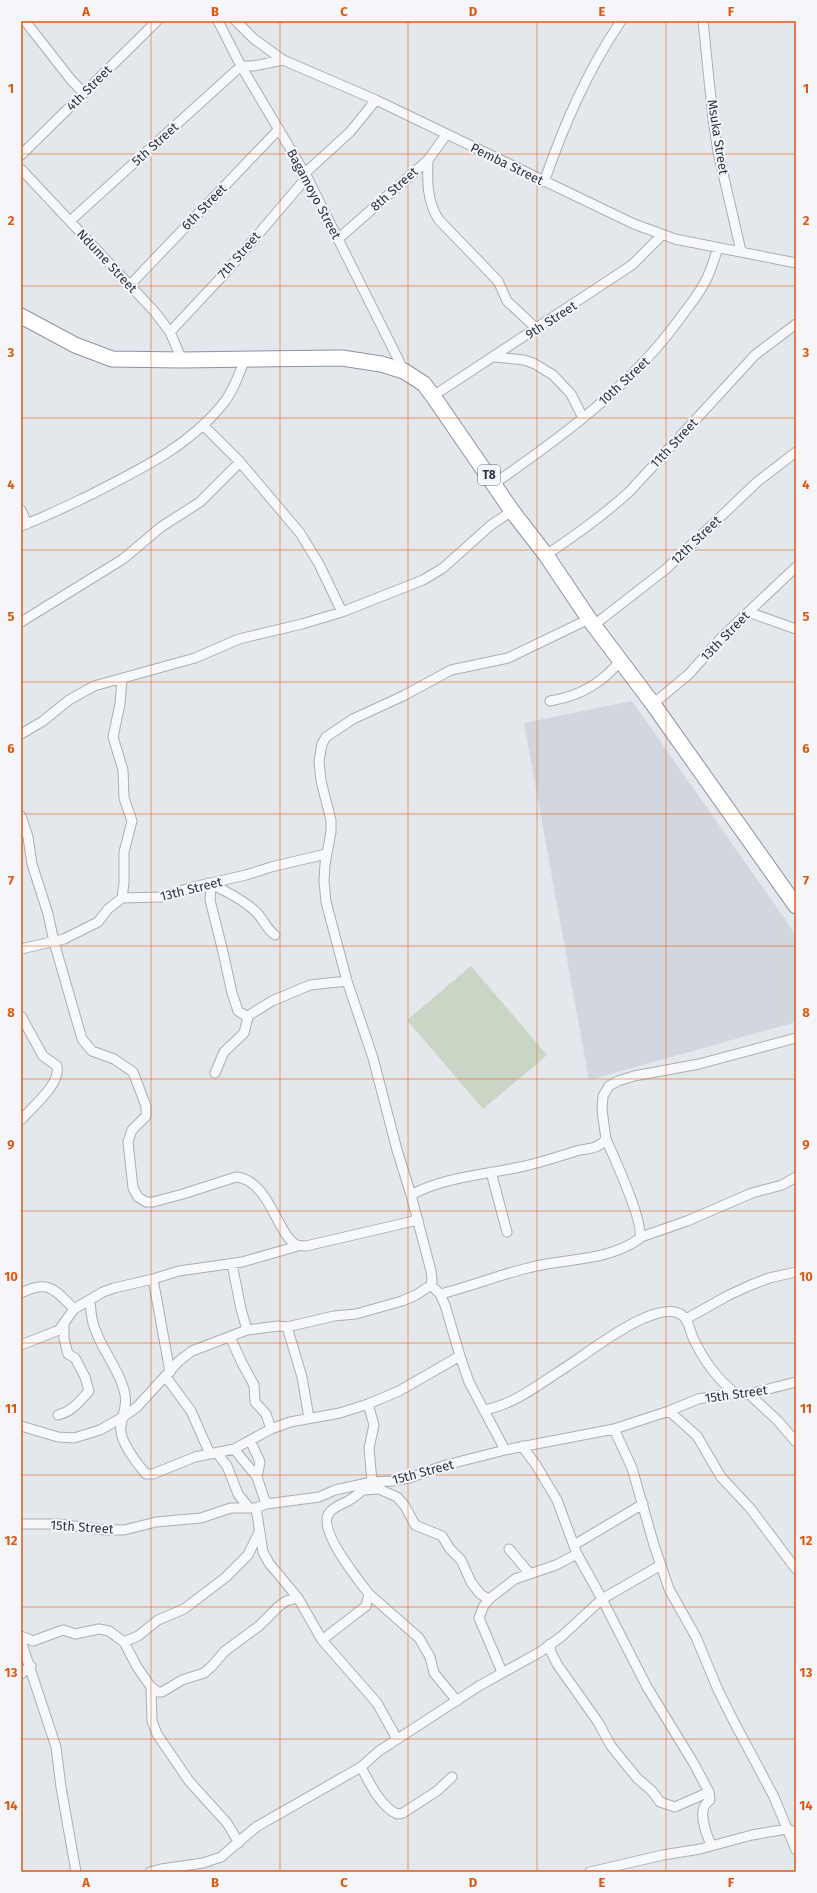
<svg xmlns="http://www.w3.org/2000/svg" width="817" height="1893" font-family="'Fira Sans',sans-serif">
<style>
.built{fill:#d2d6de}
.green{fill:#c9d6c5}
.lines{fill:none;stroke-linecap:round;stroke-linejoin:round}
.minor-casing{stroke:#a9aeb7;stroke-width:11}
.trunk-casing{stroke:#8b94a3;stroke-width:17}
.minor{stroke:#f7f8fa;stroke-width:9}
.trunk{stroke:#fff;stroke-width:15}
.grid{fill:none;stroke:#df570f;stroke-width:1;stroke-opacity:0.55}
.labels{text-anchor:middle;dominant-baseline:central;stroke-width:4;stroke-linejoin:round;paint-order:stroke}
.shield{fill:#f4f6f9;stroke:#676e7b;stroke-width:1}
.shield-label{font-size:12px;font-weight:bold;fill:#2b3445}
.street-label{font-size:13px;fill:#2b3445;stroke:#f4f6f9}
.neatline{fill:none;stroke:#df570f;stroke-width:1.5}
.grid-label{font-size:13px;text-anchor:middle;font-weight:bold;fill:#df570f}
</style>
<rect width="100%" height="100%" fill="#e4e7ec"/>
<!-- built -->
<path class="built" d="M632,701l164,234v87l-207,58 -65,-357z"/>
<!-- green -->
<path class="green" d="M471,966l76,89 -64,54 -76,-89z"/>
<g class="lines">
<defs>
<path id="minor" d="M25,21l47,60 12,12
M218,21l23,45 66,111 97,194
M236,21l18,18 29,21 93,40 258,124 41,15 121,24
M703,21l10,98 5,33 23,99
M21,155l136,-134
M428,160c-1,21 -1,42 11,60l59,61 9,20 30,28
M21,169l133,142 16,21 12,28
M304,174l46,-42 26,-32
M544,182c20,-57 43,-111 77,-161
M70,221l171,-155h12l30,-6
M338,239l90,-79 18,-25
M130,285l149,-156
M170,332l57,-61 80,-94
M495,357l29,3 11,4 18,11 18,19 12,24
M433,396l199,-131 30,-30
M203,425l37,37 60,71 19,31 23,48
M495,483c68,-47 137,-98 186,-166 8,-11 18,-23 24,-35 6,-11 9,-23 13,-34
M21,510l6,14
M21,526c24,-9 46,-20 69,-31 47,-24 98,-48 132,-90 11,-13 17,-31 23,-46
M546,555c30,-20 58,-40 84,-64l125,-136 41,-31
M748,612l48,17
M21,622l102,-63 38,-32 39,-25 40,-40
M594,625l72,-56 91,-87 39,-30
M550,701c17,-3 35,-9 49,-20 8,-5 14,-13 21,-19
M653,704l36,-30 34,-38 73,-69
M21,734l22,-13 26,-21 25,-14 101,-28 44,-19 63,-15 40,-12 81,-32 20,-12 48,-43 21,-14
M21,816l7,21 4,27 16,50 6,28 28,97 10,12 22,8 19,13 13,34v10l-14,14 -4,12 5,46 5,9 8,5h7l30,-8 53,-17c34,3 41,59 61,68 3,1 6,1 9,1l112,-26
M208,883c16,7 34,16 47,28 8,7 11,18 20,24
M211,885l-1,15 13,52 9,41 6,18 10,6
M122,898l2,-15v-31l8,-31 -8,-23 -1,-28 -10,-33 7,-33 2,-25
M21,949l43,-10 34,-17 10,-13 14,-11 39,-1 32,-10 53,-12 25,-8 55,-13
M21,1016l22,40 14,10c4,18 -25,41 -36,54
M215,1073l9,-21 20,-19 4,-16 3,-3 21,-13 38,-16 37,-4
M491,1172l16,60
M411,1195c33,-18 72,-20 109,-28 19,-4 37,-10 56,-16 11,-3 22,-1 30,-12l-4,-29 1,-14 6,-10 9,-5 16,-5 65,-12 97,-26
M641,1237l46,-16 65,-28 30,-8 14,-8
M232,1264l9,45 6,21
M153,1279l17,93
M431,1285l9,9 5,11 15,51 9,26 36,68
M21,1293c28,-14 34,-3 53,16
M440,1294c30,-7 58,-19 88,-26 37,-10 78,-6 111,-29 7,-13 -26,-84 -33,-100
M90,1301c1,9 1,19 5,28 7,21 23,39 29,61 4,13 -1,23 -3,36 -3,13 16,38 25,48h7l42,-17 39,-8 37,-20 19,-7 50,-9 28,-9 31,-13 61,-35
M686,1319l43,-24 22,-10 18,-7 27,-6
M287,1327l15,50 7,41
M230,1337l12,26 12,22 1,17 11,12 5,15
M21,1345l38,-15 15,-21 29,-17 11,-4 39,-9 26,-8 63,-9 56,-16
M166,1377l25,34 19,43
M749,1394l29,27 18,21
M485,1410c30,-6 56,-27 81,-43 21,-13 93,-72 117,-51 6,5 7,15 10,22 10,21 24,41 42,55
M669,1411l28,25 24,41 29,31 46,61
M58,1415c15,-4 21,-13 31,-24l-4,-14 -10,-19 -7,-4 -4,-15v-14
M21,1426l37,11 16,1 26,-8 23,-13 14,-10 42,-46 13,-10 55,-21 31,-4 9,1 47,-11 22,-2 46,-13 14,-6 15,-10 1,-5 -1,-9 -20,-76 -14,-45 -24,-92 -26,-77 -21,-79 -2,-21 1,-17 6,-32v-12l-10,-39 -2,-20 3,-17 4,-7 27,-18 50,-23 48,-26 57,-12 81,-39
M614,1429l18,39 22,77 15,44 27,48 22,53 14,28 42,79 22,53
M250,1440l10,22 -3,15 9,27
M522,1446l14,19 21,35 20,54 25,45 45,88 46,75 16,30 1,8c-2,2 -5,4 -6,7 -4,10 3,29 7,38
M234,1449l23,28
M217,1453l10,13 11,28 11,14
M363,1490l16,-1 18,8 8,9 10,19 27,11 8,13 11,11 10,22 9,12 9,5
M256,1508l7,44 6,11 29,35 24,42 55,63 20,36
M21,1524h37l47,6h19l32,-8 45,-4 30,-10h25l10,-4 53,-7 16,-7 37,-8 20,-1 17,-3 37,-13 59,-15 109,-21 55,-18 29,-12 37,-6 14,1 47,-12
M574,1545l69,-41
M509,1549l21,25
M369,1594l50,44 11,19 4,16 23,28
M21,1636l12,5 30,-11 12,4 24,-5 10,2 15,11 13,25 14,20 1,34 5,13 32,47 38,42 12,20
M322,1640l44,-34 3,-12c-10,-13 -54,-67 -39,-82 4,-5 12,-8 18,-11 9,-5 16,-12 24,-19l-3,-34 5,-23 -6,-21
M21,1641l35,106 5,40 15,85
M124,1642l14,-6 20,-16 26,-11 42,-32 22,-22 11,-23
M550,1644l1,8 6,12 41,58 13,24 26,32 15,13 8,11 15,5 34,-15
M502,1672l-23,-54 4,-11 6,-8 26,-20 41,-14 21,-11
M21,1674l10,-8
M151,1687l7,5h4l20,-12 22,-7 8,-7 13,-15 34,-25 19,-19 8,-6 12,-3
M361,1767c8,15 19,39 36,47l6,-1 34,-22 15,-14
M150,1872l11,-3 42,-6 18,-6 35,-30 105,-60 18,-16 100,-65 61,-34 22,-16 40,-37 59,-34
M590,1872l73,-17 37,-6 52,-14 34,-6 10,3"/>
<path id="trunk" d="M21,316l54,29 37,14 70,1 160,-2 39,6 23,7 20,13 9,12 79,115 34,44 43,64 64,85 143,202"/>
</defs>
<!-- minor casing -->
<use href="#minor" class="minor-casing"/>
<!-- trunk casing -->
<use href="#trunk" class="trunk-casing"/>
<!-- minor -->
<use href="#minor" class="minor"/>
<!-- trunk -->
<use href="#trunk" class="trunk"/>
</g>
<!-- grid -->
<path class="grid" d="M151,21v1851M280,21v1851M408,21v1851M537,21v1851M666,21v1851M21,154h775M21,286h775M21,418h775M21,550h775M21,682h775M21,814h775M21,946h775M21,1079h775M21,1211h775M21,1343h775M21,1475h775M21,1607h775M21,1739h775"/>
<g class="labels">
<!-- shield labels -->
<rect class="shield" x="478" y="465" width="22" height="20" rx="3"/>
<g class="shield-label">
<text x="489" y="475">T8</text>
</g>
<!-- street labels -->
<g class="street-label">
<text transform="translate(89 88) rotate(-45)">4th Street</text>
<text transform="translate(718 137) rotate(81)">Msuka Street</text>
<text transform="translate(155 144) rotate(-42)">5th Street</text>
<text transform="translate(507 164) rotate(26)">Pemba Street</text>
<text transform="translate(394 189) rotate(-42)">8th Street</text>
<text transform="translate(314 194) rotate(62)">Bagamoyo Street</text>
<text transform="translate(204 207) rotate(-46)">6th Street</text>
<text transform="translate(239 255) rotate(-49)">7th Street</text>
<text transform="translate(107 261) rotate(47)">Ndume Street</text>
<text transform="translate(551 320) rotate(-33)">9th Street</text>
<text transform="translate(624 381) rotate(-43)">10th Street</text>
<text transform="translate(674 443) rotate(-47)">11th Street</text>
<text transform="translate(696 540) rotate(-44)">12th Street</text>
<text transform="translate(725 636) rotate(-46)">13th Street</text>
<text transform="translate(191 889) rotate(-14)">13th Street</text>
<text transform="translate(736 1394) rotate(-8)">15th Street</text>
<text transform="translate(423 1472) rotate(-15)">15th Street</text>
<text transform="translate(82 1527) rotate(4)">15th Street</text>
</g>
</g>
<!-- border -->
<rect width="817" height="1893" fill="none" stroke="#f4f6f9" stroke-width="44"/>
<rect x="22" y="22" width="773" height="1849" class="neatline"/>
<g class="grid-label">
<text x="86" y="16">A</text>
<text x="215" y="16">B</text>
<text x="344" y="16">C</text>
<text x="473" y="16">D</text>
<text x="602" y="16">E</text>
<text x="731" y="16">F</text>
<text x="11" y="93">1</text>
<text x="806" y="93">1</text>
<text x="11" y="225">2</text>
<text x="806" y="225">2</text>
<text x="11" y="357">3</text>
<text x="806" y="357">3</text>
<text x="11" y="489">4</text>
<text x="806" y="489">4</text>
<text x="11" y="621">5</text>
<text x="806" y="621">5</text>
<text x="11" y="753">6</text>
<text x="806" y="753">6</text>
<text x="11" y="885">7</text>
<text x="806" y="885">7</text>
<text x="11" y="1017">8</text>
<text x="806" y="1017">8</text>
<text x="11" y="1149">9</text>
<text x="806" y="1149">9</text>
<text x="11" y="1281">10</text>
<text x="806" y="1281">10</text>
<text x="11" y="1413">11</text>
<text x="806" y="1413">11</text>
<text x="11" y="1545">12</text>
<text x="806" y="1545">12</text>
<text x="11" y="1677">13</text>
<text x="806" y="1677">13</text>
<text x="11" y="1810">14</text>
<text x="806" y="1810">14</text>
<text x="86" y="1887">A</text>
<text x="215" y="1887">B</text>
<text x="344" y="1887">C</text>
<text x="473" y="1887">D</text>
<text x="602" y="1887">E</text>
<text x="731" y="1887">F</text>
</g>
</svg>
